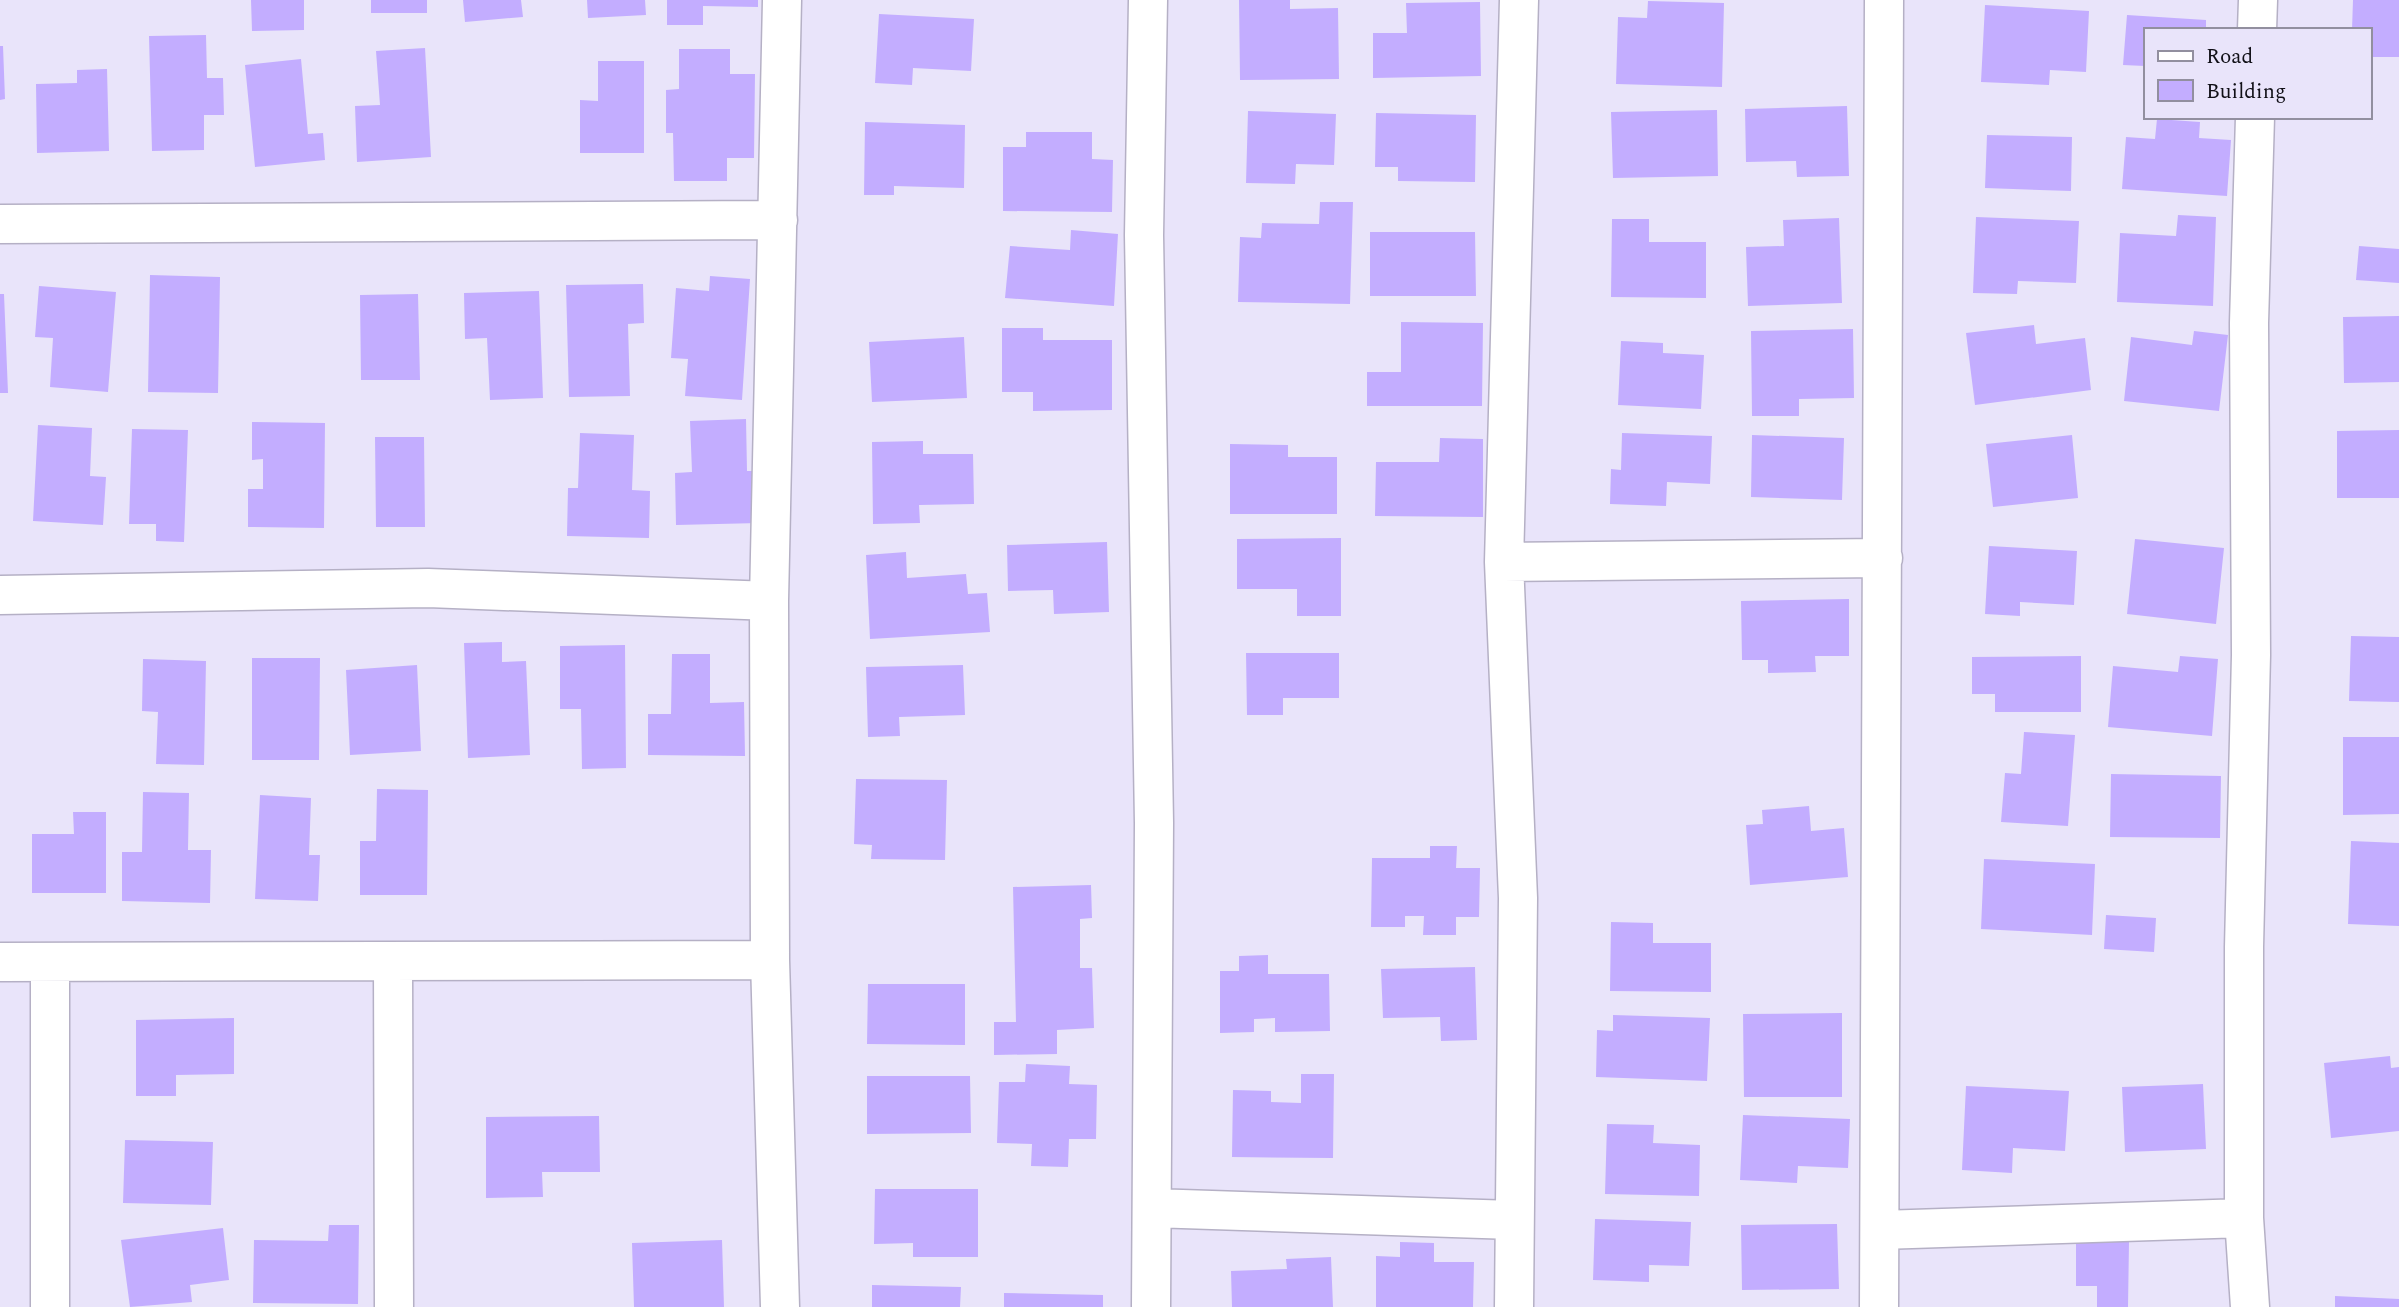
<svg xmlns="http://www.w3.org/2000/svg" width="2399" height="1307" font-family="Spectral,serif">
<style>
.building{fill:#c3adff}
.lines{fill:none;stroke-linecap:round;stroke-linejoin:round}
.street-casing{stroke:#b5b0c5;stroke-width:41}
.street{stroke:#fff;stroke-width:38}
</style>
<rect width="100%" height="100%" fill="#e9e4fa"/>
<!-- building -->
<path class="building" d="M251,0h53v30l-52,1z
M371,0h56v13h-56z
M463,0h58l2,17 -58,5z
M587,0h58l1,15 -58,3z
M667,0h91v7l-55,-1v19h-36z
M1239,0h51v9l48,-1 1,71 -99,1z
M2353,0h46v57h-30v-27h-17z
M1648,1l76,2 -2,84 -106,-3 2,-67 29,1z
M1480,2l1,74 -108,2v-45h34l-1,-30z
M1985,5l104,6 -3,61 -36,-2 -1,15 -68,-3z
M879,14l95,5 -3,52 -58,-3 -1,17 -37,-2z
M2127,15l79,5v10h-61v36l-22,-1z
M206,35l1,43h16l1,37h-20v35l-52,1 -3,-115z
M0,46h3l2,53 -5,1z
M425,48l6,109 -74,5 -2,-56 25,-1 -4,-54z
M679,49h51v25h25l-1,84h-27v23h-53l-1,-48h-7v-43l13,-1z
M301,59l7,75 15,-1 2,27 -70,7 -10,-102z
M598,61h46v92h-64v-53l18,1z
M107,69l2,82 -72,2 -1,-69 41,-1v-13z
M1847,106l2,70 -52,1 -1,-16 -50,1 -1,-53z
M1717,110l1,66 -105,2 -2,-66z
M1248,111l88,3 -2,51 -38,-1 -1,20 -49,-1z
M1376,113l100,2 -1,67 -77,-1v-14h-23z
M2157,119l43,3 -1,16 32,2 -4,56 -105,-7 4,-52 29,2z
M865,122l100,3 -1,63 -70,-2v9h-30z
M1026,132h66v27l21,1 -1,52 -109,-1v-64h23z
M1987,135l85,2 -1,54 -86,-3z
M1320,202h33l-3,102 -112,-2 2,-65 21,1 1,-15 57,1z
M2178,215l38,2 -3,89 -96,-4 3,-69 56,3z
M1976,217l103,4 -3,62 -58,-2 -1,13 -44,-1z
M1839,218l3,85 -94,3 -2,-59 38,-1 -1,-26z
M1612,219h37v23h57v56l-95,-1z
M1071,230l47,4 -4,72 -109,-8 5,-52 60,4z
M1370,232h105l1,64h-106z
M2359,246l40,3v34l-43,-3z
M150,275l70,2 -2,116 -70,-1z
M710,276l40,3 -8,121 -57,-4 3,-37 -17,-1 5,-70 33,3z
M643,284l1,39 -16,1 2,72 -61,1 -3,-112z
M39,286l77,6 -8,100 -58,-5 3,-49 -18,-1z
M539,291l4,107 -53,2 -3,-62 -22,1 -1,-46z
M0,294h4l4,99h-8z
M418,294l2,86h-59l-1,-85z
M2399,316v66l-55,1 -1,-66z
M1401,322l82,1 -1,83h-115v-34h34z
M2034,325l2,19 49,-6 6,52 -116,15 -9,-72z
M1002,328h41v12h69v70l-79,1v-19h-31z
M1853,329l1,69 -55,1v17h-47l-1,-85z
M2194,331l34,4 -9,76 -95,-10 7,-64 61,8z
M964,337l3,61 -95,4 -3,-60z
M1621,341l42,2v10l41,2 -3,54 -83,-4z
M746,419l1,52h10l2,52 -83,2 -1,-52 17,-1 -2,-51z
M252,422l73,1 -1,105 -76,-1v-38h15v-30l-11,1z
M38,425l54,3 -2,48 16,1 -3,48 -70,-4z
M132,429l56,1 -4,112 -28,-1v-17h-27z
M2399,430v68h-62v-67z
M580,433l54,2 -2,55 18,1 -1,47 -82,-2 1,-48h10z
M1622,433l90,3 -2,48 -43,-2 -1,24 -56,-2 1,-35 10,1z
M1752,435l92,3 -2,62 -91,-3z
M2072,435l6,63 -85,9 -7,-63z
M375,437h49l1,90h-49z
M1440,438l43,1v78l-108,-1 1,-54h63z
M923,441v13h50l1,50 -55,1 1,18 -47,1 -1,-82z
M1230,444l58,1v12h49v57h-107z
M1341,538v78h-44v-27h-60v-50z
M2135,539l89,9 -8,76 -89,-10z
M1107,542l2,70 -55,2 -1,-24 -45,1 -1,-46z
M1989,546l88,5 -3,54 -54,-3v14l-35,-2z
M906,552l1,26 59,-4 2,20 19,-1 3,39 -120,7 -4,-84z
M1849,599v57h-34l1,16 -48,1v-13h-26l-1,-59z
M2351,636l48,1v65l-50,-1z
M502,642v20l24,-1 4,94 -62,3 -4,-115z
M625,645l1,123 -44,1 -1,-60h-21v-63z
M1246,653h93v45h-56v17h-36z
M672,654h38v49l34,-1 1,54 -97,-1v-41h23z
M2081,656v56h-86v-18h-23v-37z
M2180,656l38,3 -6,77 -104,-9 5,-61 65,6z
M252,658h68l-1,102h-67z
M143,659l63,2 -2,104 -48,-1 2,-52 -16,-1z
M417,665l4,86 -71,4 -4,-85z
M963,665l2,50 -66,2 1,19 -32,1 -2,-70z
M2024,732l51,3 -7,91 -67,-4 4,-49 16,1z
M2343,737h56v77l-56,1z
M2111,774l110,2 -1,62 -110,-1z
M856,779l91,1 -2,80 -74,-1 1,-14 -18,-1z
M377,789l51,1 -1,105h-67v-54h16z
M143,792l46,1 -1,57h23l-1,53 -88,-2v-49h20z
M260,795l51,3 -2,57h11l-2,46 -63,-2z
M1809,806l2,25 33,-3 4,49 -98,8 -4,-60 17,-1 -1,-14z
M73,812h33v81h-74v-59h42z
M2351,841l48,2v83l-51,-2z
M1430,846h27l-1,22h24l-1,49h-23v18h-33l1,-19h-19v11h-34l1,-69h58z
M1984,859l111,5 -3,71 -111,-6z
M1091,885l1,33 -12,1v49h12l2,60 -37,2v24l-63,1v-33h22l-3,-135z
M2106,915l50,3 -2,34 -50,-3z
M1611,922l42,1v20h58v49l-101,-1z
M1268,955v19h61l1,57 -55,1v-14l-21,1v13l-34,1v-62h19v-15z
M1475,967l2,73 -36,1 -1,-24 -57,1 -2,-49z
M868,984h97v61l-98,-1z
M1842,1013v84h-98l-1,-83z
M1613,1015l97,3 -3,63 -111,-4 1,-47 16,1z
M234,1018v56l-58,1v21h-40v-76z
M2390,1056l1,12 8,-1v64l-68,7 -7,-75z
M1026,1064l44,2 -1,18 28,1 -1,54h-27l-1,28 -37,-1 1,-22 -35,-1 2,-61h26z
M1301,1074h33l-1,84 -101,-1 1,-67 38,1v11l30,1z
M867,1076h103l1,57 -104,1z
M2203,1084l3,65 -81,3 -3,-65z
M1966,1086l103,5 -4,60 -52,-3 -1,25 -50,-3z
M1743,1115l107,4 -2,49 -50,-2 -1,17 -57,-3z
M599,1116l1,56h-58l1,25 -57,1v-81z
M1607,1124l47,1 -1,18 47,2 -1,51 -94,-2z
M125,1140l88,2 -2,63 -88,-2z
M875,1189h103v68h-65v-14l-39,1z
M1595,1219l96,3 -2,44 -40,-1v17l-56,-2z
M1837,1224l2,65 -97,1 -1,-65z
M329,1225h30l-1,79 -105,-1 1,-63 74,1z
M223,1228l6,52 -39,5 2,17 -62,5 -9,-67z
M722,1240l2,67h-90l-2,-64z
M2076,1241l53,1 -1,65h-31v-21h-21z
M1400,1242l34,1v19h40l-1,45h-97v-51l24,1z
M1331,1257l2,50h-101l-1,-36 56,-2 -1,-10z
M872,1285l89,2 -1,20h-88z
M1004,1293l99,2v12h-99z
M2335,1296l64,3v8h-64z"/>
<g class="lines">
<defs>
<path id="street" d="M1148,0l-4,235 10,588 -3,484
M2257,30l1,-30
M0,224l778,-4
M1504,562l379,-4
M0,595l428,-7 341,13
M0,962l770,-2
M393,963l1,344
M1152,1208l361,12
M1881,1230l363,-12
M50,1307v-345
M780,1307l-10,-347 -1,-359 13,-601
M1514,1307l4,-409 -14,-336 15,-562
M1879,1307l5,-1307
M2250,1307l-6,-89v-271l7,-292 -2,-332 6,-206"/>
</defs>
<!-- street casing -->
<use href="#street" class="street-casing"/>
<!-- street -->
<use href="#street" class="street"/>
</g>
<!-- legend -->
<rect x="2144" y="28" width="228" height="91" fill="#e9e4fa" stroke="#928f9f" stroke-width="2"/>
<rect x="2158" y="51" width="35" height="10" fill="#ffffff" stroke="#928f9f" stroke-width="2"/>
<text x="2206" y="63" font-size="21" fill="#100f16">Road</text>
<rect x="2158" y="80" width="35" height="21" fill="#c3adff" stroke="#928f9f" stroke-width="2"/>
<text x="2206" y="98" font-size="21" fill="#100f16">Building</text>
</svg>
